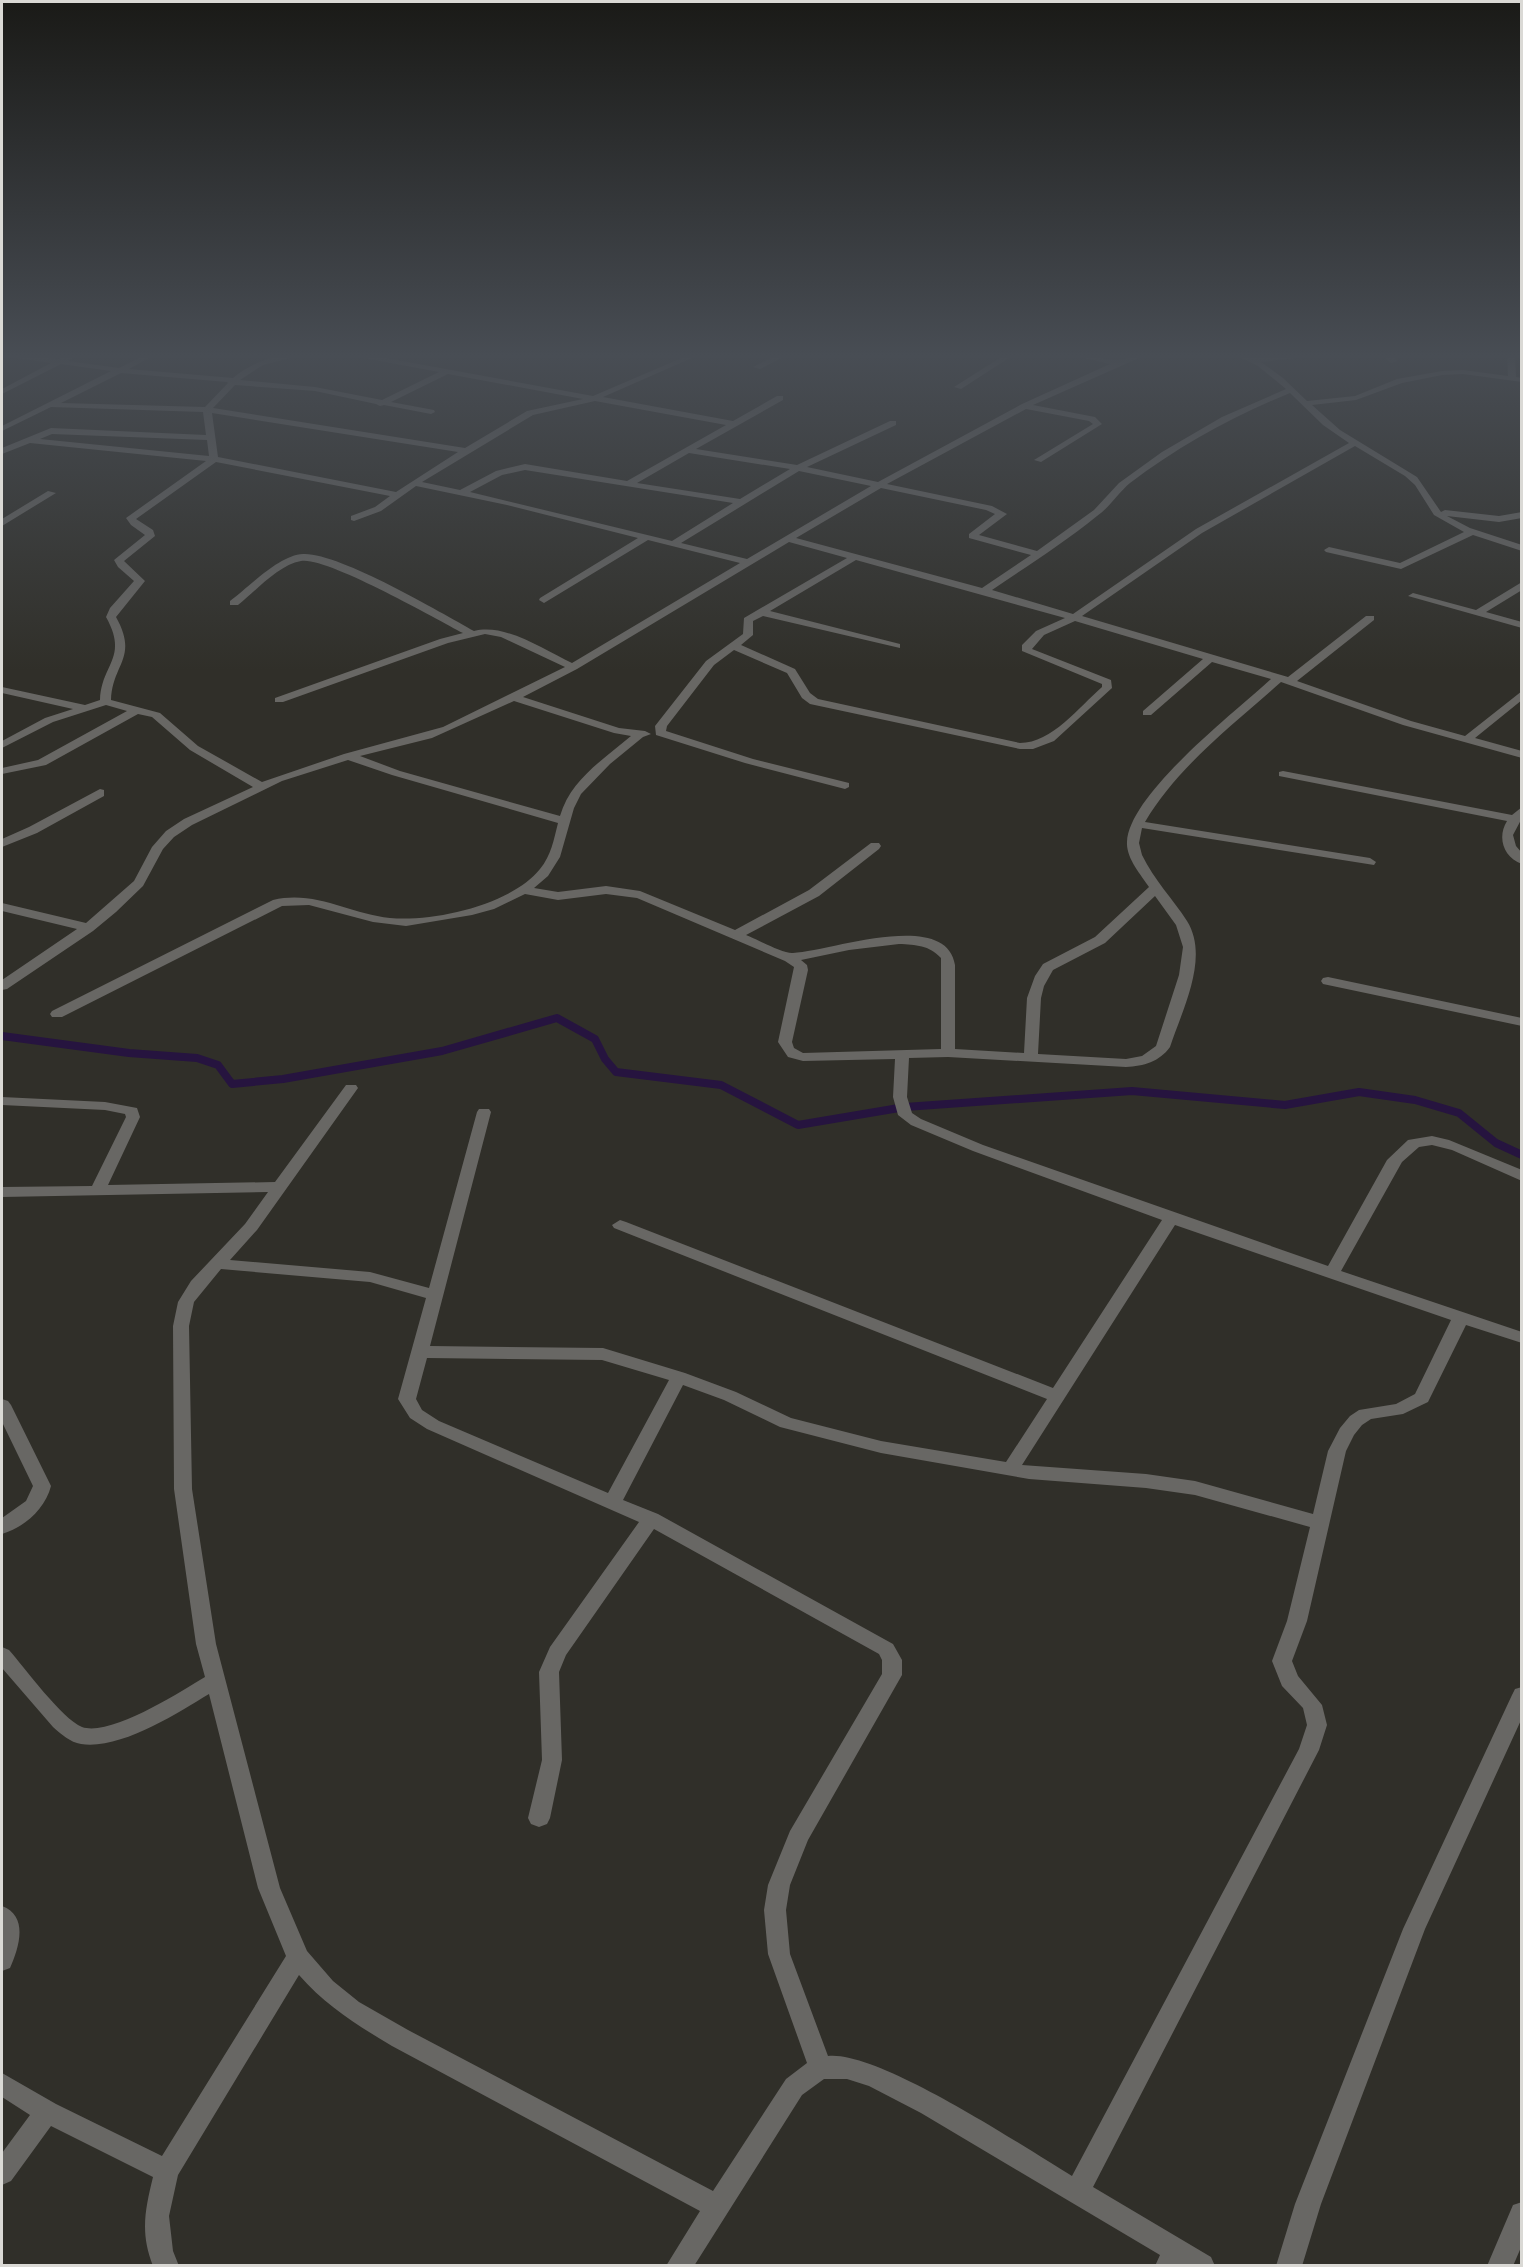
<svg xmlns="http://www.w3.org/2000/svg" width="1523" height="2267" font-family="'DejaVu Sans',sans-serif">
<style>
.lines{fill:none;stroke-linecap:round;stroke-linejoin:round}
.stream{stroke:#26143f;stroke-width:8}
.minor{fill:#686764;fill-rule:evenodd}
</style>
<rect width="100%" height="100%" fill="#302f29"/>
<g class="lines">
<!-- stream -->
<path class="stream" d="M2,1036l127,17 68,5 21,7 14,19 51,-5 159,-28 115,-33 38,21 10,20 11,13 105,13 77,40 107,-18 227,-16 153,14 74,-13 56,8 44,13 37,30 26,12"/>
<!-- minor -->
<path class="minor" d="M2,354l57,5 11,-5h9l-11,7 51,7 28,-14h9l-27,15 104,9c22,-18 45,-24 74,-24l-44,11 -23,15 75,7 67,13 57,-28 -86,-16 -4,-2h15l229,42 98,-42h10l-98,43 130,24 44,-25h6v4l-87,49 101,16 93,-44h6v4l-89,42 71,15 144,-78 88,-40 -43,-10c17,0 32,5 48,6 11,1 21,-6 33,-6l-115,51 62,12 7,7 -61,38 -7,-2 59,-36 -4,-3 -63,-12 -139,75 105,22 15,8 -28,21 58,16 57,-41 25,-27 43,-31 60,-35 64,-28 -28,-23 -24,-12h10l10,4 63,-4 -4,2 -52,6 22,16 24,23 48,-5 42,-17 45,-8 21,-1 45,6 -1,-22h8l1,23 6,1v4l-59,-8 -21,1 -40,8 -46,17 -44,5 28,25 77,47 24,35 4,-2 54,6 23,-4v6l-23,4 -52,-6 23,12 52,17v6l-49,-16 -72,34 -75,-17 -2,-2 5,-3 71,16 64,-31 -30,-17 -19,-30 -10,-9 -50,-30 -153,87 -120,83 206,61 78,-61h8v4l-77,61 114,40 54,15 57,-45v9l-47,38 47,13v7l-119,-33 -122,-43c-48,43 -103,84 -136,140l225,36 6,4 -2,3 -232,-37 -3,15 3,12c12,25 31,44 45,66 23,37 -5,89 -17,126 -11,15 -26,19 -44,20l-178,-10 -39,1 -2,39 5,16 9,6 62,26 345,121 59,-106 21,-20 24,-4 17,4 73,30v11l-70,-31 -20,-5 -13,2 -17,15 -61,109 181,61v11l-56,-18 -38,77 -25,12 -32,5 -9,6 -8,10 -8,16 -39,170 -15,40 6,15 24,29 5,20 -8,25 -226,437 118,70 4,9h-60l5,-11 -239,-142 -52,-27 -22,-7h-23l-22,16 -108,171h-28l34,-55 -308,-165c-35,-21 -66,-40 -93,-71l-121,200 -9,41 4,35 6,15h-26c-13,-33 -8,-56 0,-89l-102,-51 -40,55 -9,4v-32l28,-38 -28,-18v-24l54,31 106,52 124,-200 -28,-68 -49,-194c-33,20 -89,56 -128,50 -11,-2 -19,-9 -28,-17l-51,-59v-21l7,3c15,17 53,69 73,77 28,10 98,-35 123,-50l-9,-33 -22,-155 -1,-163 5,-24 13,-21 54,-57 23,-32 -266,5v-10l90,-1 34,-69 -1,-3 -20,-4 -103,-5v-8l103,5 32,6 3,9 -32,68 167,-3 71,-97h10l2,3 -101,142 -27,30 140,12 59,16 48,-176 2,-3h10l2,3 -61,234 173,2 82,25 51,19 55,26 90,23 125,21 41,-63 -433,-171 -2,-3 8,-5 6,2 427,166 109,-168 -189,-69 -62,-26 -13,-10 -5,-18 2,-38 -92,2 -15,-4 -10,-15 16,-75 -9,-6 -148,-63 -31,-4 -48,6 -33,-6 -31,15 -22,6 -66,11 -33,-4 -64,-17 -27,1 -220,111h-10l-2,-3 2,-3 221,-111c43,-10 76,14 117,18 44,4 121,-13 150,-49 11,-13 14,-30 18,-46l-166,-48 -44,-15 -66,21 -90,44 -18,12 -11,12 -20,37 -27,26 -23,19 -86,58 -5,1v-10l75,-51 -75,-18v-8l84,20 48,-42 18,-34 14,-16 18,-12 69,-32 -63,-37 -38,-33 -14,-3 -92,51 -44,9v-6l36,-8 89,-49 -21,-6 -53,17 -51,26v-7l43,-23 28,-9 -71,-16v-6l83,18 15,-5c1,-36 29,-42 6,-83l4,-9 24,-27 -16,-14 -4,-7 31,-25 -14,-10 -5,-7 80,-57 -176,-18 -28,11v-6l49,-20 155,7 -3,-23 -152,-5 -49,24v-5l109,-55 -50,-7 -59,30v-5l49,-26 -49,-7zM121,373l106,9 1,1 -23,24 -144,-4zM448,374l135,25 -56,12 -62,37 -252,-40 22,-23 80,6 61,13 4,2 4,-1 47,9 4,-2 -1,-2 -43,-8zM1290,393l33,32 26,18 -153,86 -123,85 -81,-24c35,-24 72,-47 105,-74 13,-9 21,-23 33,-33 49,-37 103,-67 160,-90zM595,401l131,24 -99,56 -102,-17 -29,7 -36,19 -38,-8 111,-67zM212,413l246,39 -62,40 -178,-35zM52,434l155,6 2,16 -169,-17zM689,453l101,16 -50,30 -103,-16zM216,462l174,34 -15,11 -24,9v4l3,1 27,-10 35,-25 91,19 131,33 -98,60 -1,2 5,3 104,-63 92,23 -168,100c-28,-13 -66,-40 -98,-32 -34,-19 -136,-79 -171,-77 -24,1 -54,33 -73,47v4h8c18,-14 40,-40 63,-44 25,-5 135,58 162,72l-23,6 -165,59v4h8l165,-59 37,-9 16,3 64,30 -122,60 -99,27 -82,28 -64,-36 -38,-33 -49,-13c1,-36 28,-42 5,-83l29,-36 -21,-20 31,-25 -2,-6 -17,-11zM525,470l208,33 -61,38 -202,-49 32,-17zM799,471l72,15 -124,73 -66,-16zM881,488l105,22 9,4 -26,20v4l62,17 -49,33 -186,-50zM789,542l58,16 -103,60 -1,16 -37,27 -51,65 1,9 89,28 100,26 4,-2v-4l-96,-24 -87,-28 1,-5 47,-61 20,-15 53,23 15,25 8,6 210,45h13l21,-8 58,-53 -1,-8 -79,-31 12,-14 31,-14 128,38 -60,52v4h8l61,-53 59,17c-36,33 -142,115 -144,163 -1,16 14,33 22,45l-54,50 -52,27 -8,12 -8,22 -3,55 -69,-4v-84c-9,-57 -127,-13 -162,-12 -10,1 -36,-14 -47,-18l73,-39 60,-47 2,-3 -2,-3h-8l-62,47 -74,40 -95,-39 -34,-5 -48,6 -24,-4 14,-12 12,-19 14,-49 7,-14 29,-30 33,-27 8,-3 -6,-3 -26,-3 -96,-31 54,-28zM856,560l209,58 -29,13 -14,14v6l80,33v3c-23,20 -50,56 -82,56l-202,-44 -8,-6 -15,-24 -54,-24 12,-10v-14l10,-5 137,32v-4l-130,-33zM514,701l100,32 17,3c-28,24 -60,43 -71,80l-160,-45 -40,-15 72,-18zM1155,896l21,29 7,22 -4,28 -23,71 -14,10 -16,3 -88,-5 3,-56 3,-12 9,-16 52,-27zM899,944c17,1 30,1 42,14v91l-138,4 -9,-5 -2,-6 16,-72 -1,-5 -6,-5 48,-10zM1175,1225l276,95 -36,74 -19,10 -37,6 -9,6 -10,12 -12,23 -15,63 -118,-33 -49,-7 -124,-9zM221,1269l149,13 56,16 -28,101 12,19 17,11 212,93 -89,125 -11,25 3,88 -14,58 3,6 8,3 8,-3 3,-6 12,-58 -3,-88 7,-17 88,-126 225,125 3,6v14l-92,157 -22,54 -4,25 4,44 39,109 -21,16 -73,112 -305,-161 -49,-28 -26,-21 -26,-30 -27,-63 -64,-244 -24,-155 -3,-163 5,-24zM427,1358l175,2 67,20 -61,113 -169,-72 -17,-11 -6,-11zM683,1385l41,15 56,27 101,26 148,26 117,9 49,7 115,32 -23,94 -15,40 10,25 21,22 4,17 -8,24 -227,427c-48,-29 -194,-126 -244,-120l-38,-102 -4,-44 4,-25 18,-45 94,-165v-15l-9,-16 -235,-130 -35,-14z
M779,354h10l-29,15 -7,-2z
M1006,354h9l-54,35 -7,-2z
M1380,354h9l9,7 -7,2z
M48,491l8,2 -54,33v-7z
M1522,582v8l-36,22 36,10v6l-114,-32 5,-3 63,17z
M1283,771l229,44 10,-8v11l-9,17 3,11 6,7v11c-19,-7 -25,-27 -15,-43l-228,-45v-4z
M100,789l4,1v6l-67,37 -35,14v-8l27,-12z
M1328,977l194,41v8l-199,-42 -2,-3 2,-3z
M2,1399l6,2 3,4 40,81c-6,23 -26,41 -49,48v-16l24,-17 7,-15 -31,-64z
M1522,1687v31l-97,211 -104,275 -19,62h-26l19,-62 108,-275 109,-234 3,-6z
M2,1906c27,10 17,42 8,62l-8,3z
M1522,2202v43l-9,21h-26l26,-61z"/>
</g>
<!-- sky -->
<linearGradient id="sky" x2="0" y2="1"><stop stop-color="#1a1a17"/><stop offset="0.53" stop-color="#484d54"/><stop offset="1" stop-color="#484d54" stop-opacity="0"/></linearGradient>
<rect width="1523" height="671" fill="url(#sky)"/>
<!-- border -->
<rect width="1523" height="2267" fill="none" stroke="#dad9d5" stroke-width="6"/>
</svg>
